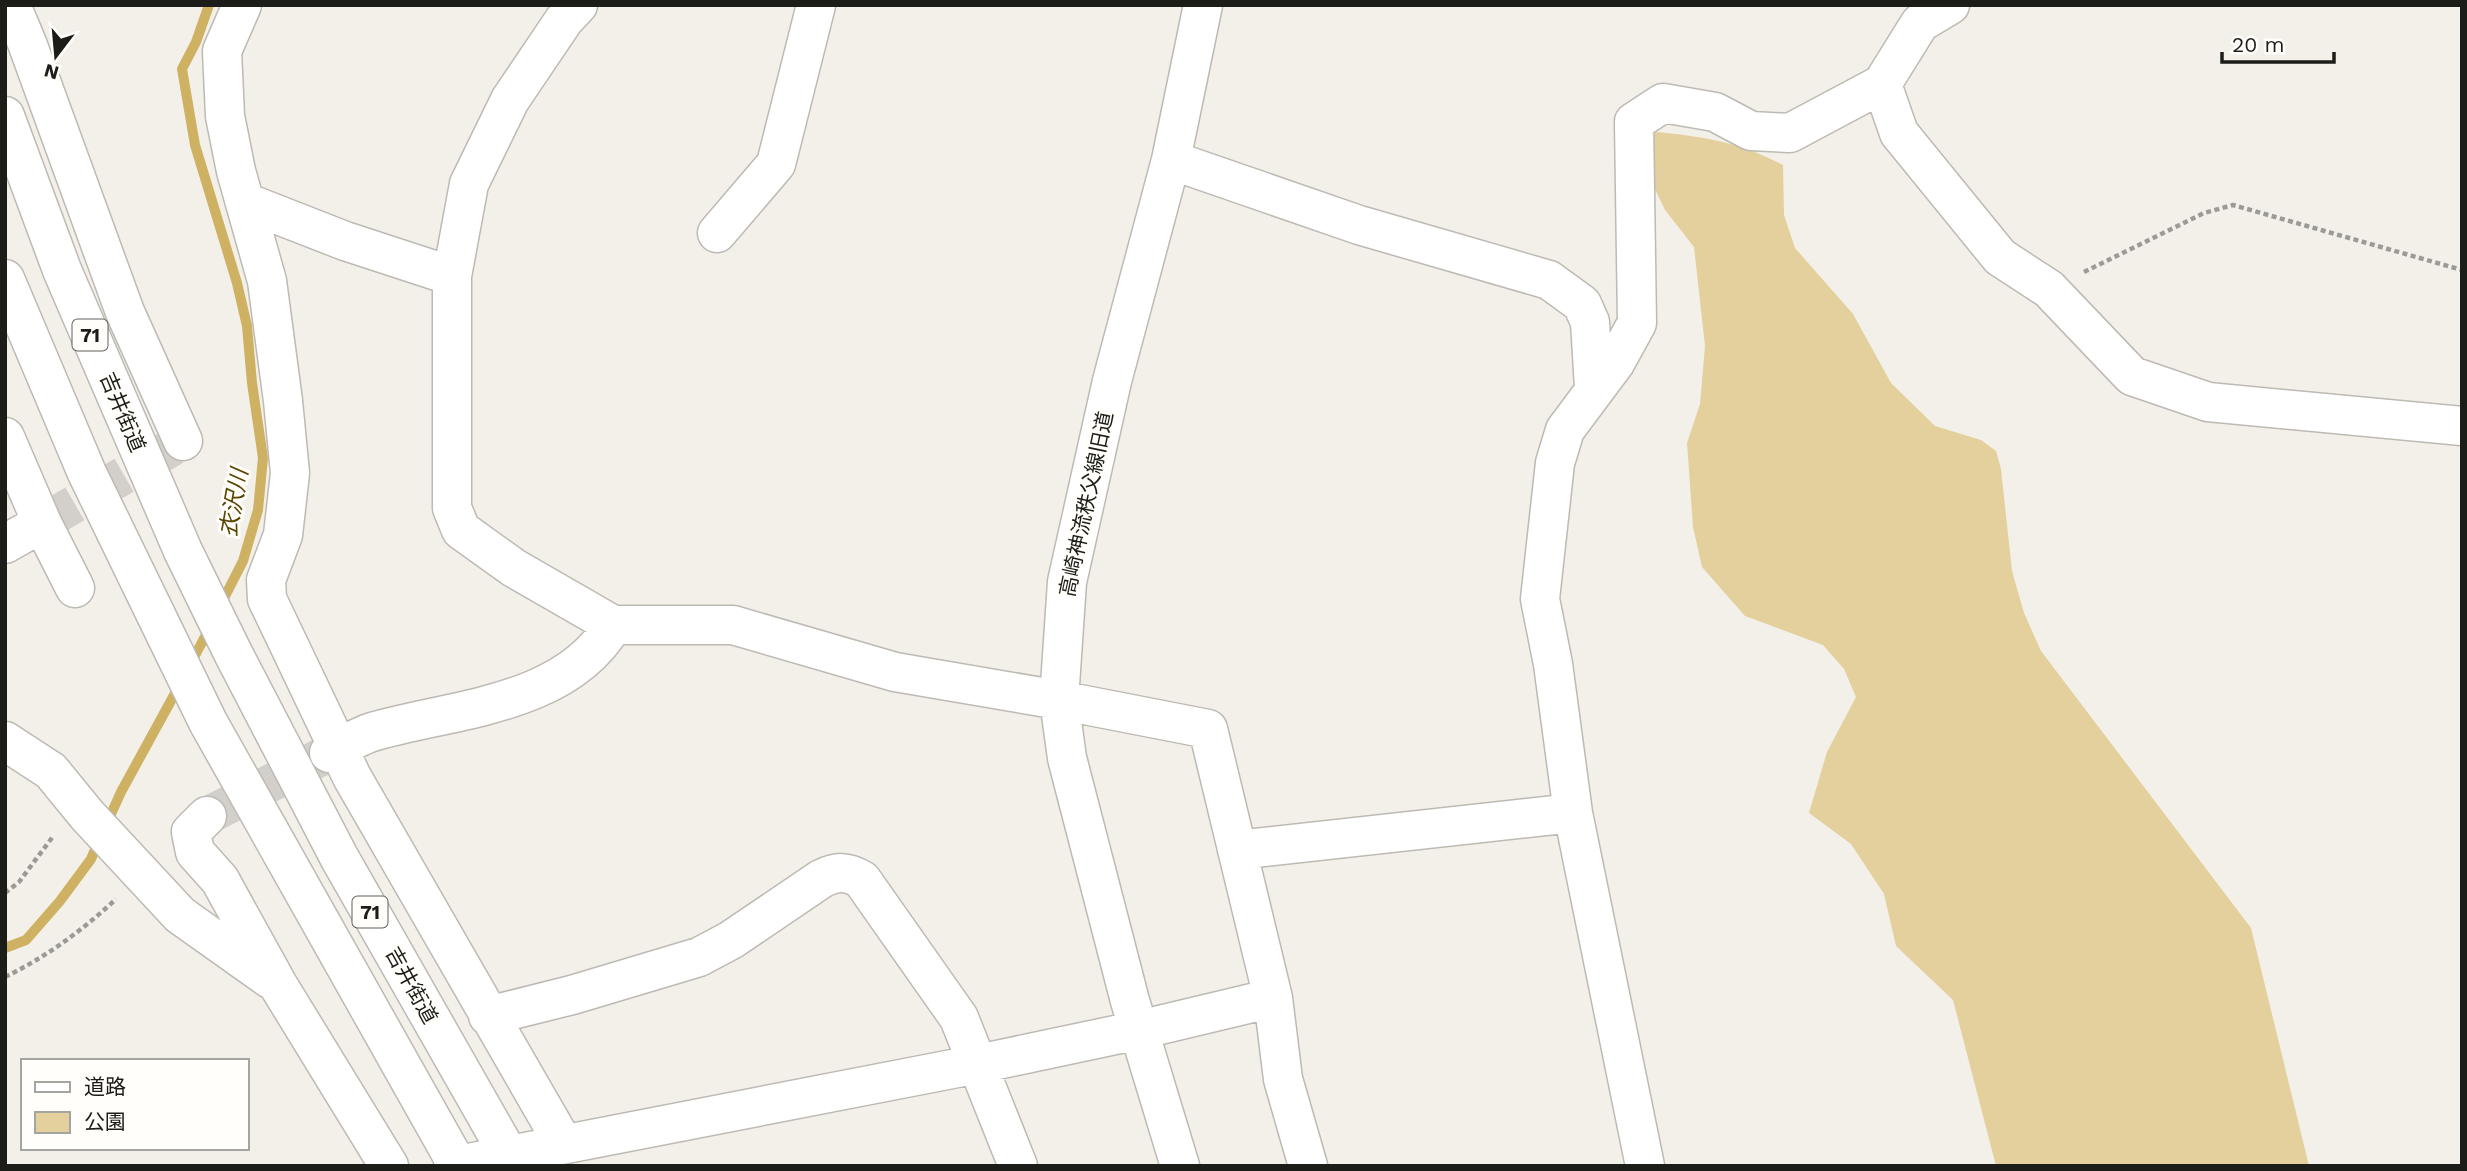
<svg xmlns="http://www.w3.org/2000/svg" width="2467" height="1171" font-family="'Work Sans','Noto Sans JP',sans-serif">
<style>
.green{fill:#e3d09c}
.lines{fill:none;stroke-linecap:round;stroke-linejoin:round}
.stream{stroke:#ceb162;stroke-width:10}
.minor-tunnel{stroke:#d3d0cb;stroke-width:38;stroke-dasharray:38 19;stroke-linecap:butt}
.minor-casing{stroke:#bcbab3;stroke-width:41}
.major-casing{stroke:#bcbab3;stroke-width:41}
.path{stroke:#9c9a95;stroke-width:4.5;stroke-dasharray:5 3.5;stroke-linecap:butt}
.minor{stroke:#fff;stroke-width:38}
.major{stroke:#fff;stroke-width:38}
.labels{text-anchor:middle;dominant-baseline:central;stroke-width:6;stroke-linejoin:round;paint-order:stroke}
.shield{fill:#fffefa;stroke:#60605c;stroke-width:2}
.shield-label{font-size:19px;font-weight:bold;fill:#1c1c19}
.street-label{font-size:21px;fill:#1c1c19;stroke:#fffefa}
.water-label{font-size:23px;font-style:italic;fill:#594603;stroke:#fffefa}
</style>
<rect width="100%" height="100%" fill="#f3f0ea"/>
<!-- green -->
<path class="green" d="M1646,131c52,5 89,9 137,34l1,50 11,33 58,66 38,69 44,43 46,14 15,11 5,18 11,102 12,42 17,38 210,277 58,238h-313l-43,-166 -57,-54 -12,-52 -33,-50 -42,-31 18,-61 29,-55 -12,-28 -21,-24 -78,-29 -43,-49 -9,-40 -6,-84 13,-39 5,-58 -11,-99 -29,-37 -22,-46z"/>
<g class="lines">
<!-- stream -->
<path class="stream" d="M209,5l-13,37 -14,27 13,76 42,138 10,43 5,57 11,75 -5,52 -15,51 -23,45
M190,665l20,-38
M107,823l14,-31 58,-106
M5,948l21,-8 34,-39 31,-42 9,-21"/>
<!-- minor-tunnel -->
<path class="minor-tunnel" d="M42,523l141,-82
M207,816l116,-60"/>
<defs>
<path id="minor" d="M11,5l16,38 98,269 58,129
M242,5l-20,46 3,65 11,55 31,110 16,120 7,72 -7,62 -17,45 1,19 85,178 211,366
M578,5l-14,15 -54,80 -41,84 -17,92v232l9,22 53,38 99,57h120l162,47 164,28 149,29 65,269 10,81 25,87
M1950,5l-30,18 -38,61 17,49 101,124 49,32 83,87 76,26 254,24
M1171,160l188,65 190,55 33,24 8,18 4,66
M245,202l100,39 107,35
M717,233l59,-69 40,-159
M5,437l37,86 33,65
M5,544l37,-21
M5,741l46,30 36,44 93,100 90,64
M329,753c14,-7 28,-16 43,-21 82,-24 193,-26 241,-107
M207,816l-16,16 4,20 25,28 58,105 111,181
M1237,850l336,-37
M488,1016l84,-21 127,-38 32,-17 90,-61c16,-8 26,-8 41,1l97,138 59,148
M453,1166l525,-102 161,-34 134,-32
M1180,1166l-50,-165 -63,-243 -8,-58 8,-118 45,-201 59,-221 32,-155
M1645,1166l-72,-353 -20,-149 -13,-65 15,-136 10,-33 50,-67 22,-40 -3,-201 29,-19 52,9 36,19 39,2 92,-49"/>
<path id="major" d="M5,116l57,154 121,281 50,102 106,204 176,309
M5,279l82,194 121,249 250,444"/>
</defs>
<!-- minor casing -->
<use href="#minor" class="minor-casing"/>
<!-- major casing -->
<use href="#major" class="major-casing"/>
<!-- path -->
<path class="path" d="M2084,272l120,-59 29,-8 229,65
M5,893l14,-11 35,-47
M5,977c41,-20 78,-47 111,-78"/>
<!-- minor -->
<use href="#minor" class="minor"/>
<!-- major -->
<use href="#major" class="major"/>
</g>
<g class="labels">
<!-- shield labels -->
<g class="shield">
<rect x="72.5" y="319.5" width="35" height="31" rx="5"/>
<rect x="352.5" y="896.5" width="35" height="31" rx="5"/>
</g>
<g class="shield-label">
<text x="90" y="335">71</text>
<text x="370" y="912">71</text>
</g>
<!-- street labels -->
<g class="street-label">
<text transform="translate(123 412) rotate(67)">吉井街道</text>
<text transform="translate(1086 504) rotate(-78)">高崎神流秩父線旧道</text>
<text transform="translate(412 985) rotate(61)">吉井街道</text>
</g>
<!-- water labels -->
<g class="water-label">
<text transform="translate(234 503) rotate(-80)">衣沢川</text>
</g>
</g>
<!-- border -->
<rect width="2467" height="1171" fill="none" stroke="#1c1c19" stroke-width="14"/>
<!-- legend -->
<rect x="21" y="1059" width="228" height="91" fill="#fffefa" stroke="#a4a4a0" stroke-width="2"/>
<rect x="35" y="1082" width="35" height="10" fill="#ffffff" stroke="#a4a4a0" stroke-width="2"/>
<text x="84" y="1094" font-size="21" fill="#1c1c19">道路</text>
<rect x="35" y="1112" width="35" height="21" fill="#e3d09c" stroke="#a4a4a0" stroke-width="2"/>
<text x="84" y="1129" font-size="21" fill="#1c1c19">公園</text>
<!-- north arrow -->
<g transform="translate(56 56) rotate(196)" stroke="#fffefa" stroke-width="5" paint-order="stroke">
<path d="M0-5L12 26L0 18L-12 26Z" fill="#1c1c19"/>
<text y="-10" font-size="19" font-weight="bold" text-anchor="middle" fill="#1c1c19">N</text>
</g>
<!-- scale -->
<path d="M2222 52v10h112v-10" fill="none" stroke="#1c1c19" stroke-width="3.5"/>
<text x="2232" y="52" font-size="21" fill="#1c1c19" stroke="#fffefa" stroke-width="5" paint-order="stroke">20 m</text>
</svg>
